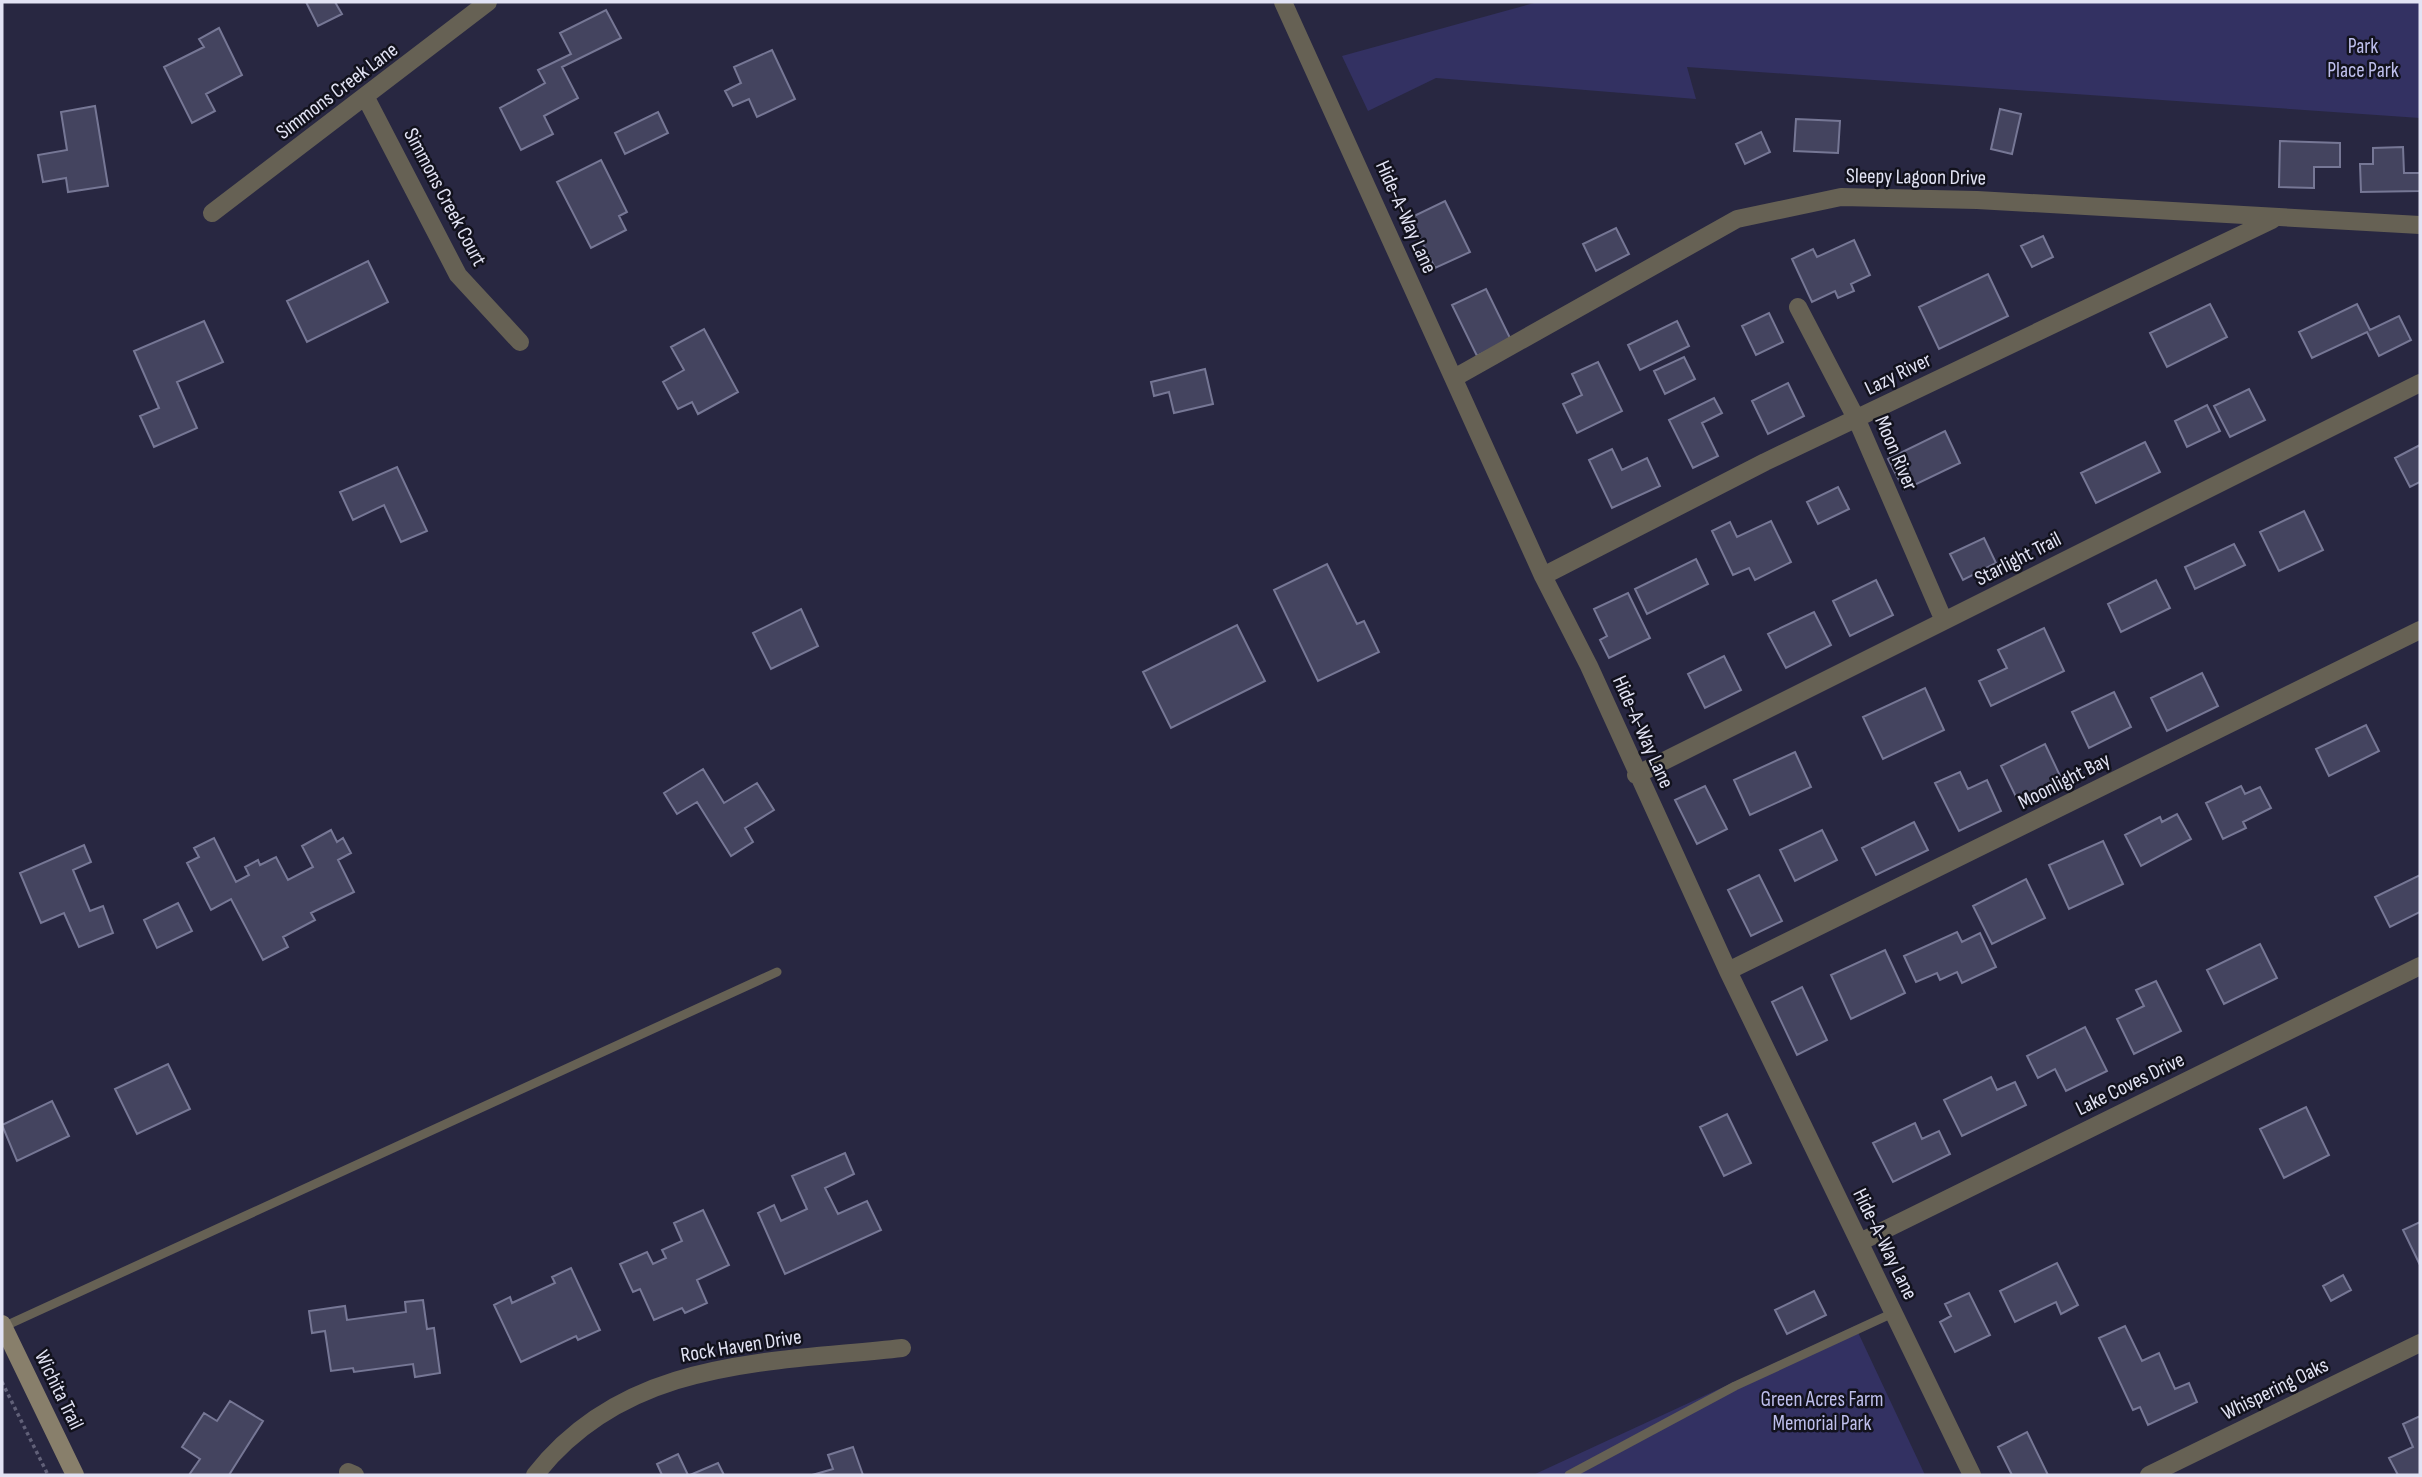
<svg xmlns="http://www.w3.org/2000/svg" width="2422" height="1477" font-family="'Sofia Sans Condensed',sans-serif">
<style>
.green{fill:#333162}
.building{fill:#44445f;stroke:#767795;stroke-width:2}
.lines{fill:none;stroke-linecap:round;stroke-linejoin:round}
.path{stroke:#616078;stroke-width:3.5;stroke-dasharray:3.5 3.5;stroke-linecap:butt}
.lane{stroke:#666154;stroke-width:9}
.street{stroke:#666154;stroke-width:18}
.secondary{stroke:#887f6b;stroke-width:18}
.labels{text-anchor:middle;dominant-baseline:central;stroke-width:5;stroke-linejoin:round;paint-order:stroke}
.park-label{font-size:21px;fill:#bebfec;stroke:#12121d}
.street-label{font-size:21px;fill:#e2e3f4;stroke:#12121d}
</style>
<rect width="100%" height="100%" fill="#282741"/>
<!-- green -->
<path class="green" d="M1538,2h882v116l-733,-51 9,32 -260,-21 -68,33 -26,-55z
M1855,1326l70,149h-392z"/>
<!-- building -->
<path class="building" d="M306,2h29l7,12 -24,12z
M606,10l15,28 -59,29 16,31 -34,18 9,18 -32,16 -21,-42 45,-25 -7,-13 33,-16 -11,-21z
M219,28l23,47 -36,19 9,17 -23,12 -28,-56 40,-20 -5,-8z
M772,50l23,49 -38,18 -8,-18 -16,7 -8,-15 16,-8 -7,-16z
M95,106l13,80 -40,6 -2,-14 -23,4 -5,-27 29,-5 -6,-38z
M2000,109l21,5 -9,40 -21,-5z
M658,112l10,21 -43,21 -10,-21z
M1796,119l44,2 -2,32 -44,-2z
M1761,132l9,20 -25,12 -9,-20z
M2280,141l60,2v24h-26v21l-35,-1z
M2403,147l1,26h16v18l-59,1 -1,-28h13v-16z
M601,160l26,52 -8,4 7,14 -35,18 -34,-66z
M1445,201l25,51 -35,16 -25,-50z
M1616,228l13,26 -33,17 -13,-27z
M2043,236l10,21 -21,10 -11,-21z
M1854,240l16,35 -19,9 3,7 -16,7 -3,-7 -23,11 -20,-43 21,-10 4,8z
M368,261l20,41 -81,40 -20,-41z
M1988,274l20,42 -69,33 -20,-42z
M1486,289l25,51 -34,16 -25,-51z
M2210,304l17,33 -60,30 -17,-34z
M2357,304l13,26 29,-14 12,24 -32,16 -12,-24 -55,26 -13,-26z
M1769,313l14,29 -27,13 -14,-29z
M204,321l19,41 -46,20 20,46 -43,19 -14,-31 19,-8 -25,-57z
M1677,321l12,25 -49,24 -12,-25z
M704,329l34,63 -40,22 -6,-12 -14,7 -15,-27 21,-12 -13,-23z
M1684,357l11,22 -30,15 -11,-23z
M1598,362l24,49 -45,22 -14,-29 19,-9 -10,-21z
M1205,369l8,35 -39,9 -5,-21 -15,4 -3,-14z
M1788,383l16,33 -36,18 -16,-33z
M2249,389l16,31 -35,17 -16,-31z
M1714,398l8,15 -20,10 16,33 -25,12 -24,-48z
M2207,405l13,26 -33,16 -12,-26z
M1945,431l15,32 -56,27 -16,-31z
M2145,442l15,30 -64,31 -15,-30z
M2420,445v37l-10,5 -15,-29z
M1612,449l10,21 25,-12 13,28 -48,22 -23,-48z
M397,467l30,64 -26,11 -17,-37 -31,15 -13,-28z
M1838,487l11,22 -31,15 -11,-22z
M2304,511l19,39 -44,21 -19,-39z
M1771,521l20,41 -36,18 -6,-12 -16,7 -21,-44 18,-9 7,15z
M1984,538l12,25 -33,17 -13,-26z
M2234,544l11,21 -50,24 -10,-22z
M1696,559l12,25 -61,30 -12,-25z
M1327,564l30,60 7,-3 15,31 -61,29 -44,-91z
M1876,580l17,35 -43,21 -17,-35z
M2156,580l14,28 -49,24 -13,-28z
M1628,593l22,45 -41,20 -9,-18 7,-4 -13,-27z
M801,609l17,37 -47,23 -18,-36z
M1814,612l17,33 -45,23 -18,-34z
M1237,625l28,56 -94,47 -28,-56z
M2044,628l20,43 -73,35 -12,-25 28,-13 -9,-18z
M1724,656l17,34 -36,18 -17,-34z
M2202,673l16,33 -51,25 -16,-33z
M1925,688l19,42 -61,29 -20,-42z
M2114,692l17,35 -42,21 -17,-36z
M2366,725l13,26 -50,25 -13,-27z
M2045,744l18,38 -44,21 -18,-37z
M1795,752l16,35 -61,28 -16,-35z
M703,769l21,34 33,-20 17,27 -29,18 8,14 -22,14 -34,-54 -20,12 -13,-21z
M1960,772l8,17 19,-9 14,31 -42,20 -24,-48z
M1705,786l22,43 -30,15 -22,-44z
M2241,786l4,8 15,-7 11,21 -28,14 3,6 -23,11 -17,-36z
M2177,814l14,25 -50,27 -16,-31 35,-18 2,5z
M1914,822l14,28 -52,25 -14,-27z
M331,830l6,12 6,-4 8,15 -13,7 16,32 -43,21 4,7 -32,17 5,10 -25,13 -32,-61 -20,11 -24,-47 12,-6 -5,-9 20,-10 22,44 13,-7 -4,-8 13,-7 2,5 16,-8 12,23 25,-13 -11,-21z
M1822,830l15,30 -42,21 -15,-31z
M2103,841l20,43 -54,25 -20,-44z
M84,845l7,17 -18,8 17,41 13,-5 10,27 -34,14 -15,-34 -23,10 -21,-50z
M1759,875l23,46 -31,15 -23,-46z
M2420,875v37l-30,15 -15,-30z
M2026,879l19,39 -53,26 -19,-38z
M178,903l14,28 -35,17 -13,-28z
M1957,932l5,10 18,-9 16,34 -34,16 -5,-11 -17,8 -3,-7 -21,9 -12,-26z
M2260,944l17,34 -53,26 -17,-34z
M1885,950l20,43 -54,26 -20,-44z
M2156,981l25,50 -47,23 -17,-35 27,-13 -8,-16z
M1802,987l25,53 -30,15 -25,-53z
M2085,1027l22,44 -41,20 -11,-22 -17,9 -11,-22z
M168,1064l22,45 -53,25 -22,-45z
M1991,1077l6,13 18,-8 11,23 -64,31 -18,-36z
M52,1101l17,35 -52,25 -15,-36z
M2306,1107l23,48 -45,23 -24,-49z
M1727,1114l24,49 -27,13 -24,-49z
M1915,1123l7,16 17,-8 11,23 -57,28 -20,-39z
M845,1153l9,21 -29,14 13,26 29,-13 14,29 -96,44 -27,-61 16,-8 7,16 26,-12 -15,-33z
M703,1210l26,55 -32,15 10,23 -22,10 -3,-5 -28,12 -14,-31 -7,3 -13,-28 27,-12 6,12 13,-6 -4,-8 20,-9 -8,-18z
M2420,1222v43l-17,-35z
M2057,1263l21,42 -17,9 -5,-12 -41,20 -15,-31z
M571,1268l29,62 -22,10 -2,-4 -55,26 -27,-57 16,-8 2,6 43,-20 -3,-6z
M2343,1275l8,15 -20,11 -8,-15z
M1814,1291l12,24 -39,19 -12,-24z
M1969,1293l21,42 -35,17 -15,-30 11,-6 -6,-12z
M423,1300l4,29 7,-1 6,45 -25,4 -2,-13 -59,8 -1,-4 -22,3 -6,-40 -13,2 -3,-22 36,-5 2,14 59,-8 -1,-10z
M2125,1326l17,35 17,-8 16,36 14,-6 8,19 -49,23 -8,-18 -7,3 -34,-72z
M230,1401l33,20 -34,54h-40l11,-16 -18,-12 22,-34 13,8z
M2420,1416v59h-22l-9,-17 24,-11 -10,-23z
M2027,1432l21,43h-36l-14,-28z
M853,1447l10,28h-51l21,-6 -5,-14z
M678,1454l10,21h-26l-5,-11z
M718,1463l6,12h-34z"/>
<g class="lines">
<!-- path -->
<path class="path" d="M2,1382l46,93"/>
<!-- lane -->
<path class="lane" d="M3,1327l774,-355
M1569,1475l166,-89 158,-73"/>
<!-- street -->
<path class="street" d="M1283,2l260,574 46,90 139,305 244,504
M366,98l92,177 62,67
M212,213l276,-211
M1798,307l59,113 87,201
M1454,378l283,-159 104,-22 136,3 443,25
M1543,576l222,-114 507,-242
M1636,775l784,-392
M1728,971l692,-341
M1860,1242l560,-276
M348,1472l7,3
M535,1475c91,-117 233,-112 367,-127
M2149,1475l271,-132"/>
<!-- secondary -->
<path class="secondary" d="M2,1324l73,151"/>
</g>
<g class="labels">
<!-- park labels -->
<g class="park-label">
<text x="2363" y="46">Park<tspan x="2363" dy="24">Place Park</tspan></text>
<text x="1822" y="1399">Green Acres Farm<tspan x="1822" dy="24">Memorial Park</tspan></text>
</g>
<!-- street labels -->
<g class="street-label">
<text transform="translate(337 91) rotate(-37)">Simmons Creek Lane</text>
<text transform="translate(1916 177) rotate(1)">Sleepy Lagoon Drive</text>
<text transform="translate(445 197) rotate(62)">Simmons Creek Court</text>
<text transform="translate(1406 217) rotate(66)">Hide-A-Way Lane</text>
<text transform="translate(1898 374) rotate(-26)">Lazy River</text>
<text transform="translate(1896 453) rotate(67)">Moon River</text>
<text transform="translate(2018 559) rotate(-27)">Starlight Trail</text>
<text transform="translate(1643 732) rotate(66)">Hide-A-Way Lane</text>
<text transform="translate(2064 781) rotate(-27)">Moonlight Bay</text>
<text transform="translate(2130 1084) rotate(-26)">Lake Coves Drive</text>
<text transform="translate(1885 1244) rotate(64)">Hide-A-Way Lane</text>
<text transform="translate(741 1346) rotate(-9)">Rock Haven Drive</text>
<text transform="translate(2275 1389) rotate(-26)">Whispering Oaks</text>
<text transform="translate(59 1390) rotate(64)">Wichita Trail</text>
</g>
</g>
<!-- border -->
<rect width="2422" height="1477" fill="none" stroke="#e2e3f4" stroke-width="7"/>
</svg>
